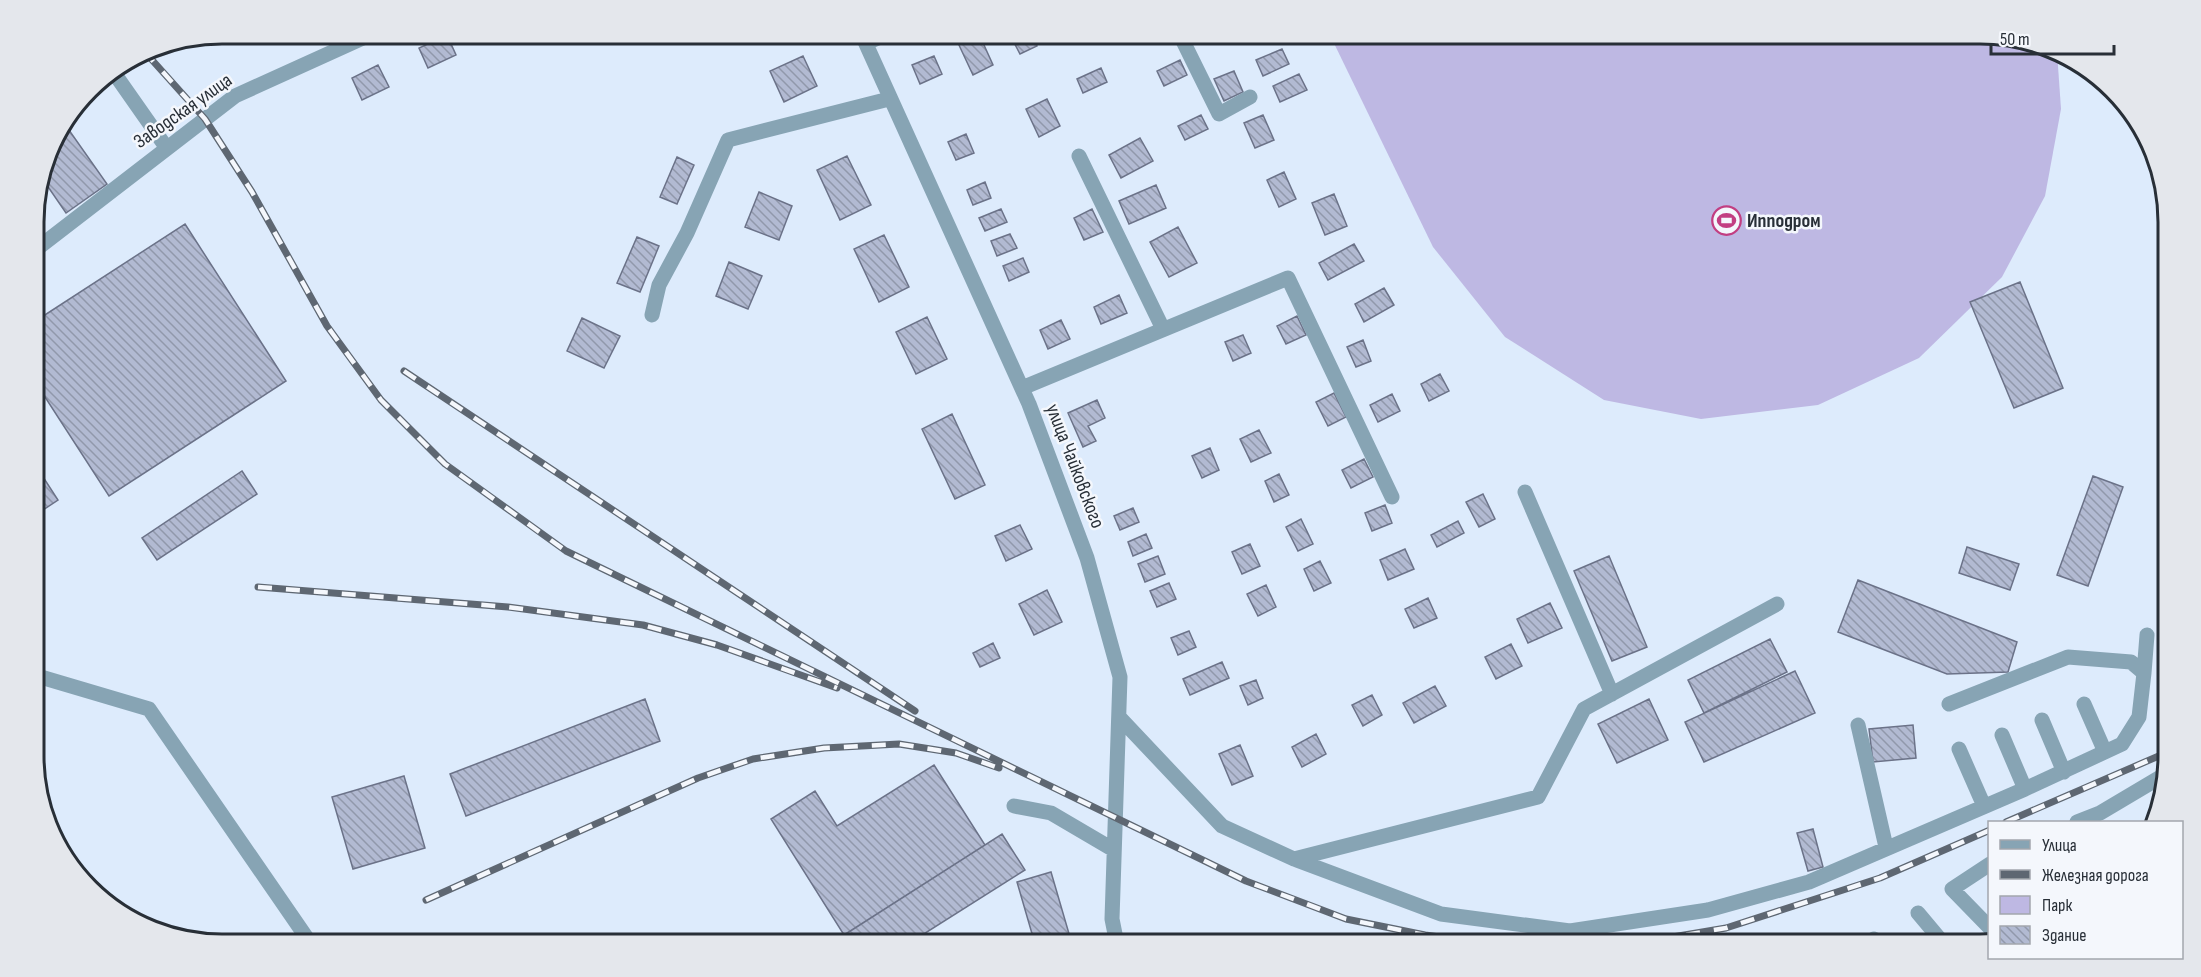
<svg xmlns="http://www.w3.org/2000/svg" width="2201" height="977" font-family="'Sofia Sans Condensed',sans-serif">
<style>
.green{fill:#beb8e3}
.building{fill:url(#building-back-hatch);stroke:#6b7288;stroke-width:1.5}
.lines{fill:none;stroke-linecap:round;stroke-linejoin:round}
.minor{stroke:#87a4b4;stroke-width:15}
.rail-casing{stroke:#5e6772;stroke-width:7}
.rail{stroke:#f4f7fc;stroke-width:4.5;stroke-dasharray:14;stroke-linecap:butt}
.labels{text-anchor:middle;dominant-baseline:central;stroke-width:5;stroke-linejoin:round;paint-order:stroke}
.street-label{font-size:20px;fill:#282f37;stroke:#f4f7fc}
.poi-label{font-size:20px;font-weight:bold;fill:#282f37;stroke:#f4f7fc;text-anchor:start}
.rim{fill:none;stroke:#282f37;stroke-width:3}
</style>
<defs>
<pattern id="building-back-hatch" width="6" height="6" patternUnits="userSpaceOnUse" patternTransform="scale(1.5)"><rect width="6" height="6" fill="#b2bad2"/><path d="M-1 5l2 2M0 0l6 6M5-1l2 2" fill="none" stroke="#9198ab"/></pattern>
</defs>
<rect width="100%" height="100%" fill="#ddebfc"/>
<!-- green -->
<path class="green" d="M1329,33h650l72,14 6,5 4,57 -16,87 -43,81 -83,81 -101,47 -117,14 -97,-19 -99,-63 -72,-90z"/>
<!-- building -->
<path class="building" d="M1009,33h22l6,13 -17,8z
M979,34l14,31 -20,10 -15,-32z
M447,35l9,20 -28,13 -9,-20z
M1282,49l7,15 -26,12 -7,-16z
M803,56l14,30 -33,16 -14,-31z
M934,56l8,18 -22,10 -8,-19z
M1180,60l7,15 -23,11 -7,-15z
M378,65l11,22 -27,13 -10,-22z
M1101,68l6,14 -24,11 -6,-14z
M1234,71l9,21 -19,9 -10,-22z
M1299,74l8,16 -27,12 -7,-16z
M1047,99l13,27 -21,11 -13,-28z
M1201,115l7,14 -23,11 -7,-14z
M1263,115l11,25 -19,8 -11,-25z
M64,123l43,61 -41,29 -24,-35 11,-40z
M966,134l8,19 -18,7 -8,-18z
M1140,138l13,23 -32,17 -12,-23z
M847,156l24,49 -31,15 -23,-50z
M677,157l17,8 -17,39 -17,-7z
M1284,172l12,27 -17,8 -12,-27z
M985,182l6,16 -18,7 -6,-15z
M1156,185l10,23 -37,16 -10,-23z
M759,192l33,14 -13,34 -34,-13z
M1334,194l13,32 -22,9 -13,-32z
M1001,209l6,13 -22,9 -6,-13z
M1092,209l11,23 -19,8 -10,-22z
M185,224l101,157 -177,115 -75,-116v-58z
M1178,227l19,36 -28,14 -19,-35z
M1010,234l7,14 -20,8 -6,-15z
M884,235l25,52 -30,15 -25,-53z
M637,237l22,9 -19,46 -23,-9z
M1354,244l10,17 -36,19 -9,-17z
M1023,258l6,14 -20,9 -6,-15z
M729,262l33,14 -14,33 -32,-13z
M2020,282l43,106 -49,20 -44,-106z
M1384,288l10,17 -30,17 -9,-18z
M1119,295l8,18 -26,11 -7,-17z
M1297,316l9,19 -20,9 -9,-18z
M927,317l20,42 -31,15 -20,-42z
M582,318l38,18 -16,32 -37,-17z
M1061,320l9,19 -22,10 -8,-19z
M1243,335l8,18 -18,8 -8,-19z
M1363,340l8,21 -15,6 -9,-20z
M1440,374l9,17 -20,10 -8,-17z
M1334,393l12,24 -18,9 -12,-24z
M1392,394l8,17 -22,11 -8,-17z
M1097,400l8,18 -17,8 8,15 -13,6 -15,-34z
M952,414l33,71 -30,14 -33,-70z
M1259,430l12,23 -20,9 -11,-23z
M1210,448l9,22 -17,8 -10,-22z
M1364,459l9,18 -22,11 -9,-18z
M34,463l24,37 -24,16z
M242,471l15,23 -100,66 -15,-22z
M1279,474l10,21 -15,7 -9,-21z
M2093,476l30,11 -35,99 -31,-11z
M1483,494l12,25 -16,8 -13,-25z
M1385,505l7,18 -20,8 -7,-18z
M1133,508l6,14 -19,8 -6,-14z
M1301,519l12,25 -15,7 -12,-24z
M1458,521l6,12 -27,14 -6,-12z
M1020,525l12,24 -26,12 -11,-25z
M1146,534l6,14 -19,8 -5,-14z
M1250,544l10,22 -18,8 -10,-22z
M1967,547l52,17 -9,26 -51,-17z
M1405,549l9,20 -26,11 -8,-20z
M1158,556l7,18 -20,8 -7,-18z
M1609,556l38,91 -35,14 -38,-90z
M1320,561l11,22 -17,8 -10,-22z
M1858,580l159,62 -9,30 -61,2 -109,-42z
M1169,583l7,16 -19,8 -7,-16z
M1266,585l10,22 -18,9 -11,-22z
M1047,590l15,32 -28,13 -15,-31z
M1428,598l9,20 -23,10 -9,-19z
M1550,603l12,25 -34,15 -11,-24z
M1189,631l7,16 -18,8 -7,-17z
M1770,639l17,33 -83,41 -16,-33z
M993,643l7,15 -20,9 -7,-14z
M1511,644l11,22 -26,13 -11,-22z
M1222,662l7,16 -39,17 -7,-16z
M1795,671l20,42 -111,49 -19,-40z
M1256,680l7,18 -15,7 -8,-19z
M1435,686l11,20 -32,17 -11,-20z
M1372,695l10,20 -19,11 -11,-21z
M645,699l15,42 -194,75 -16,-42z
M1649,699l19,41 -51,23 -19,-39z
M1913,725l3,33 -43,4 -4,-33z
M1316,734l10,20 -24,13 -10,-20z
M1240,745l13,31 -21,9 -13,-31z
M934,765l51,80 -141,90 -73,-116 44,-28 22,35z
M404,776l21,72 -72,21 -21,-72z
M1813,829l10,38 -15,4 -11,-38z
M1002,834l23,36 -117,74h-78z
M1051,872l21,72h-37l-18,-62z"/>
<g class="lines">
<!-- minor -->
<path class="minor" d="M861,33l168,371 58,154 33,119 -8,242 5,25
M1179,33l40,81 31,-17
M866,43l23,-10
M112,70l54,77
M1079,156l84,173
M34,251l201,-155 139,-63
M652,315l7,-30 28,-52 41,-93 161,-41
M1022,388l266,-110 104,219
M1525,492l87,202
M2144,673l3,-38
M34,675l115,34 162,235
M2084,704l21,48
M1119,717l103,109 72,33 147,55 129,17 138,-21 101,-28 216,-93 97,-45 17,-27 5,-44 -13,-11 -63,-5 -119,47
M2042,720l22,52
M1858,725l28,122
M2002,735l23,54
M1959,749l25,57
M1014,806l37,7 63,37
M2077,822l23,-9 64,-38
M1294,859l244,-62 46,-88 193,-105
M1990,864l-38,25 38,39
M1918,913l26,31
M1874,939l3,5
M1785,944l17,-3 6,3"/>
<defs>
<path id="rail" d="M144,51l61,68 47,73 75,134 54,74 64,64 121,87 680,330 100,38 79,16 65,9
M404,371l511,340
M258,587l250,20 135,18 74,20 120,43
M2006,822l162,-70
M426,900l272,-122 55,-19 71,-11 75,-4 57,9 43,15
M1631,944l95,-16 154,-50 110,-48"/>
</defs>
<!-- rail casing -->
<use href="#rail" class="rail-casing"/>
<!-- rail -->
<use href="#rail" class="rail"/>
</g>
<!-- icons -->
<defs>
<symbol id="stadium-ring" viewBox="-11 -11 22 22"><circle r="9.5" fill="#f4f7fc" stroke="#c23e82" stroke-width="1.5"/><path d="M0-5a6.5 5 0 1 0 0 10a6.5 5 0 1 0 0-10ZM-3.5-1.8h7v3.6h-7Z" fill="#c23e82"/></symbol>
</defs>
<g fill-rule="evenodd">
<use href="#stadium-ring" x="1710" y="204" width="33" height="33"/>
</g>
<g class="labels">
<!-- street labels -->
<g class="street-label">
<text transform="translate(183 111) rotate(-35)">Заводская улица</text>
<text transform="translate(1075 466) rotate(69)">улица Чайковского</text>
</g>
<!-- poi labels -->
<g class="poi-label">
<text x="1747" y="221">Ипподром</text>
</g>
</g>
<!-- crop -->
<path d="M0 0H2201V977H0ZM222 44H1980A178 178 0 0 1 2158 222V756A178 178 0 0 1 1980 934H222A178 178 0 0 1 44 756V222A178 178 0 0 1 222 44Z" fill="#e4e7ec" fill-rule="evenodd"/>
<path class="rim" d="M222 44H1980A178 178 0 0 1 2158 222V756A178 178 0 0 1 1980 934H222A178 178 0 0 1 44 756V222A178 178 0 0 1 222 44Z"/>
<!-- legend -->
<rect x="1988" y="821" width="195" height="138" fill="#f4f7fc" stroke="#a2a7ad" stroke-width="1.5"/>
<rect x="2000" y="840" width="30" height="9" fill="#87a4b4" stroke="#a2a7ad" stroke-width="1.5"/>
<text x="2042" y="851" font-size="18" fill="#282f37">Улица</text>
<rect x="2000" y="870" width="30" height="9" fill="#5e6772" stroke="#a2a7ad" stroke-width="1.5"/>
<text x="2042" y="881" font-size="18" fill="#282f37">Железная дорога</text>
<rect x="2000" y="896" width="30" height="18" fill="#beb8e3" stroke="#a2a7ad" stroke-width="1.5"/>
<text x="2042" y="911" font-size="18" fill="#282f37">Парк</text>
<rect x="2000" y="926" width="30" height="18" fill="url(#building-back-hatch)" stroke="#a2a7ad" stroke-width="1.5"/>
<text x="2042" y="941" font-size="18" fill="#282f37">Здание</text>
<!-- scale -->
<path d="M1991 45v9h123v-9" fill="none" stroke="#282f37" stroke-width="3"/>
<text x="2000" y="45" font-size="18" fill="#282f37" stroke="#f4f7fc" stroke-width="4.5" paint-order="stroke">50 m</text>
</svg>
